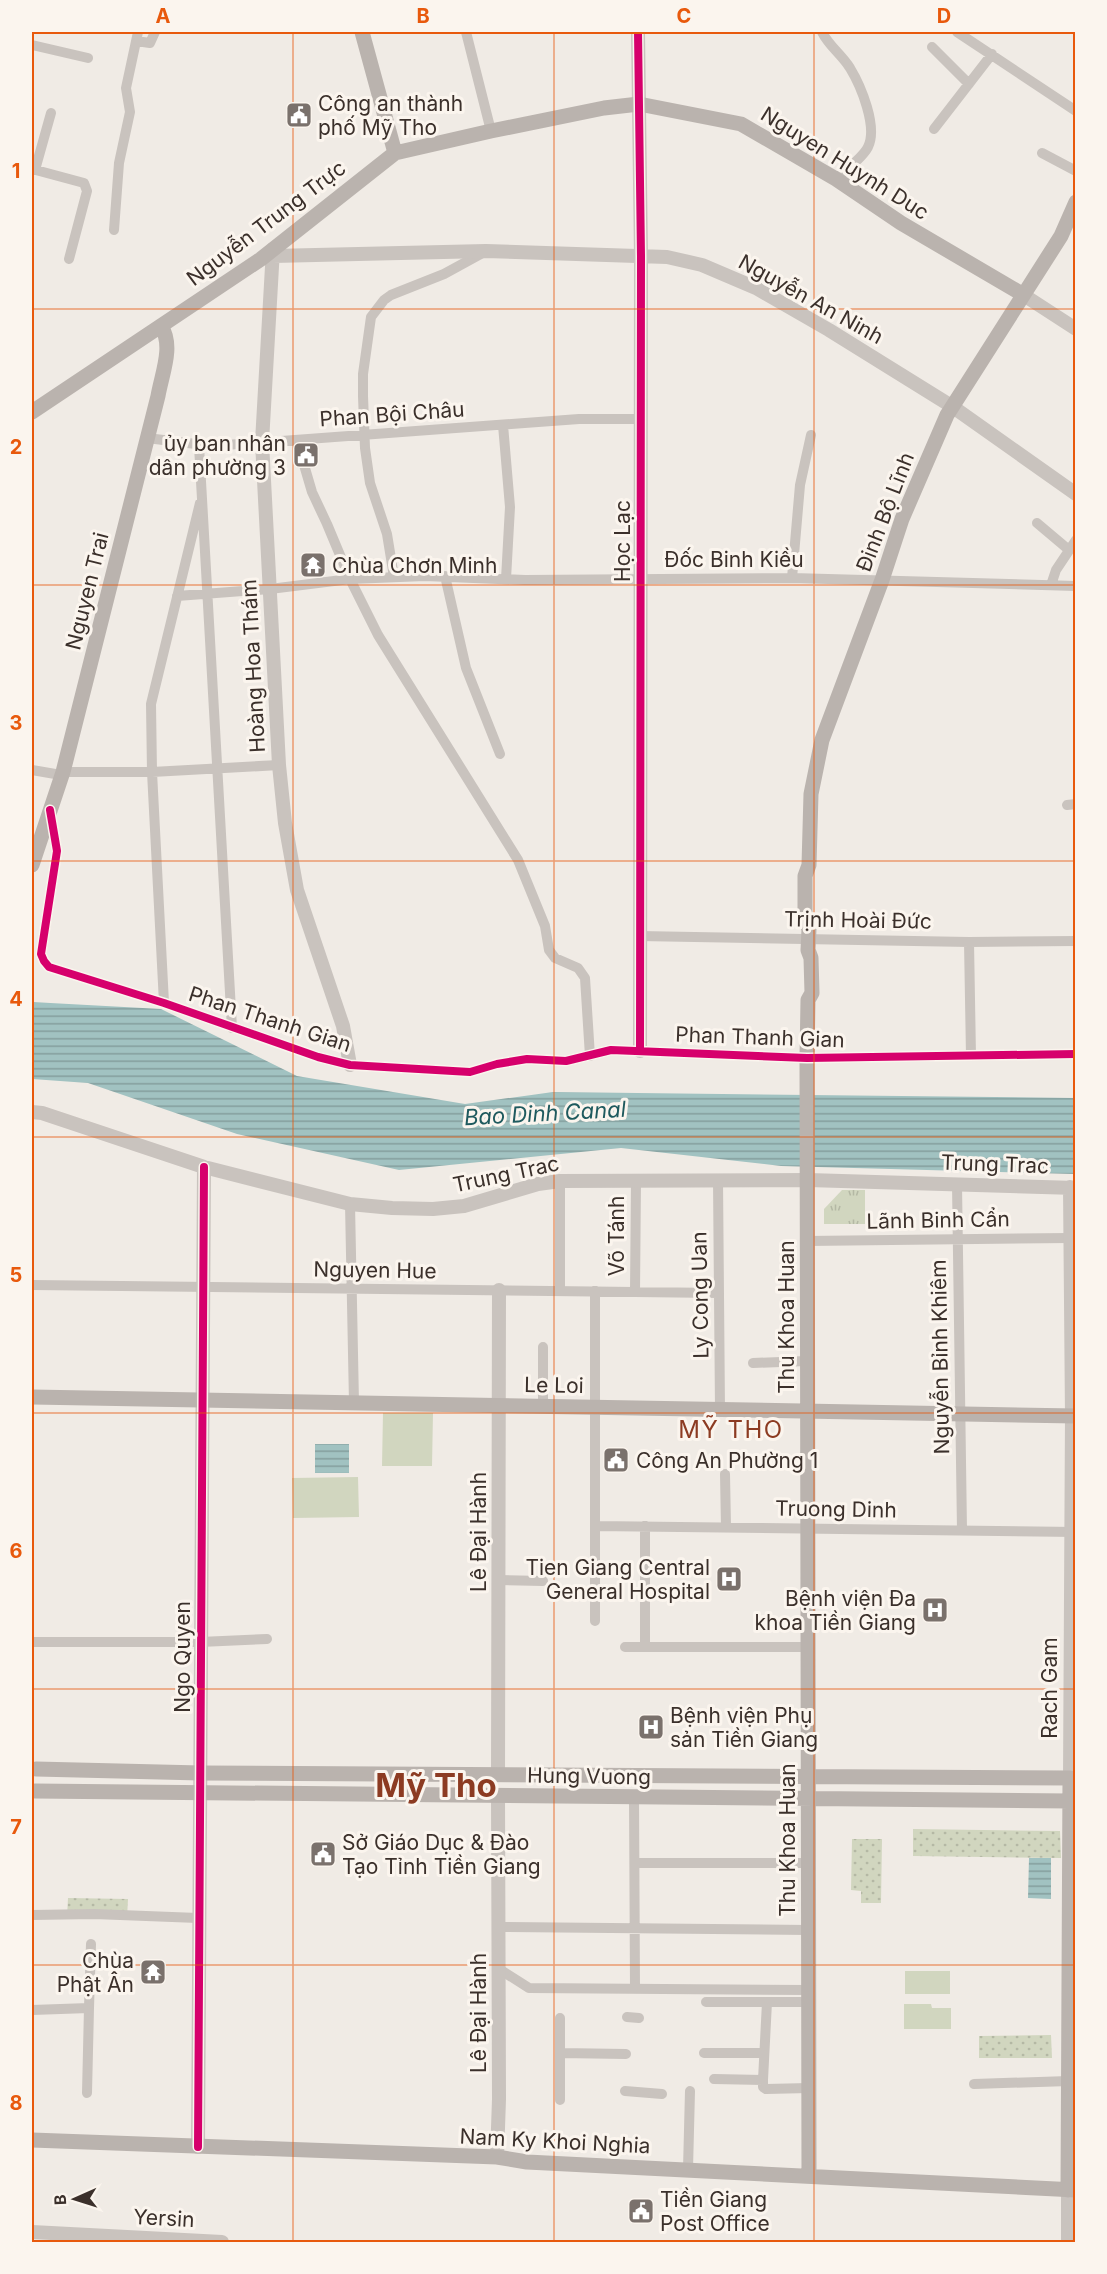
<svg xmlns="http://www.w3.org/2000/svg" width="1107" height="2274" font-family="Inter,sans-serif">
<style>
.grass{fill:url(#grass-dots)}
.park{fill:url(#park-tufts)}
.garden{fill:#d1d6bf}
.water{fill:url(#water-rules)}
.lines{fill:none;stroke-linecap:round;stroke-linejoin:round}
.minor{stroke:#c9c3be;stroke-width:10}
.tertiary{stroke:#c9c3be;stroke-width:14}
.secondary{stroke:#bab3ae;stroke-width:15}
.cycleway-casing{stroke:#fbf5ee;stroke-width:11}
.cycleway{stroke:#d6006c;stroke-width:8}
.grid{fill:none;stroke:#e8590c;stroke-width:1.5;stroke-opacity:0.55}
.labels{text-anchor:middle;dominant-baseline:central;stroke-width:6;stroke-linejoin:round;paint-order:stroke}
.poi-label{font-size:21px;fill:#3b302b;stroke:#fbf5ee;text-anchor:start}
.street-label{font-size:21px;fill:#3b302b;stroke:#fbf5ee}
.water-label{font-size:22px;font-style:italic;fill:#1f5a5e;stroke:#fbf5ee}
.quarter-label{font-size:24px;letter-spacing:1.5px;fill:#8c3b22;stroke:#fbf5ee}
.town-label{font-size:33px;font-weight:bold;fill:#8c3b22;stroke:#fbf5ee}
.neatline{fill:none;stroke:#e8590c;stroke-width:2}
.grid-label{font-size:20px;text-anchor:middle;font-weight:bold;fill:#e8590c}
</style>
<defs>
<pattern id="grass-dots" width="8" height="8" patternUnits="userSpaceOnUse" patternTransform="scale(1.5)"><rect width="8" height="8" fill="#d1d6bf"/><path d="M2 2h.1M6 6h.1" fill="none" stroke="#b4b8a4" stroke-width="1.8" stroke-linecap="round"/></pattern>
<pattern id="park-tufts" width="24" height="20" patternUnits="userSpaceOnUse" patternTransform="scale(1.5)"><rect width="24" height="20" fill="#d1d6bf"/><path d="M3 7l-1-3M5 7V3M7 7l1-3M15 17l-1-3M17 17v-4M19 17l1-3" fill="none" stroke="#b4b8a4"/></pattern>
<pattern id="water-rules" width="6" height="5" patternUnits="userSpaceOnUse" patternTransform="scale(1.5)"><rect width="6" height="5" fill="#a1c2c1"/><path d="M0 2.5h6" fill="none" stroke="#849e9d"/></pattern>
</defs>
<rect width="100%" height="100%" fill="#f0ebe5"/>
<!-- grass -->
<path class="grass" d="M913,1829l147,2 1,27 -148,-2z
M852,1839h30l-1,64h-20v-12l-10,-1z
M68,1898l60,1 -1,19 -60,-1z
M1051,2035l1,23h-73v-22z"/>
<!-- park -->
<path class="park" d="M842,1190h23v34h-41v-15z"/>
<!-- garden -->
<path class="garden" d="M383,1413h50l-1,53h-50z
M358,1477l1,40 -66,1 -1,-40z
M905,1971h45v23h-45z
M904,2004h27l1,4h19v21h-47z"/>
<!-- water -->
<path class="water" d="M32,1002l129,7 136,67 168,28 88,-12 522,6v76l-294,-8 -160,-18 -222,22 -162,-36 -149,-51 -56,-4z
M315,1444h34v29h-34z
M1029,1858h22v41l-23,-1z"/>
<g class="lines">
<!-- minor -->
<path class="minor" d="M466,32l25,99
M822,32c7,14 19,22 28,36 11,18 28,59 18,79 -6,12 -23,23 -32,32
M957,32l119,79
M136,41l14,2 5,-11
M32,45l56,13
M932,47l37,37
M934,129l58,-75
M1042,153l34,18
M32,169l52,14 3,8 -18,68
M35,170l16,-57
M114,230l5,-67 11,-51 -4,-24 12,-56
M503,425l7,82 -4,72
M147,438l65,8 367,-27h61
M297,441l15,51 15,32 23,55 28,56 140,225 27,66 4,24 6,8 23,10 7,10 5,78
M199,446l33,582
M1037,523l32,27
M445,576l21,92 34,86
M394,577l-7,-43 -17,-51 -5,-35 -2,-52v-22l8,-57 13,-17 7,-5 53,-21 42,-23
M792,578l8,-93 11,-50
M1051,585l5,-15 20,-30
M177,596l93,-7 80,-10 75,-3 100,4 267,-2 284,8
M32,770l29,5
M63,772h89l127,-7
M1067,805l9,-1
M50,812l7,39 -16,103 3,7 5,6 115,36 154,54 32,8 120,7 27,-8 30,-5 39,2 45,-11 196,8 269,-4
M639,936l330,6 107,-1
M969,942l2,114
M164,1003l-12,-231 -1,-68 49,-201
M718,1180l2,230
M560,1181v110
M957,1184l5,346
M350,1204l4,199
M807,1241l263,-3
M32,1285l687,8
M635,1292l1,-112
M753,1363l53,-2
M543,1406v-59
M725,1474l1,53
M595,1526l481,6
M645,1526v121h162
M499,1580l44,1
M595,1621v-330
M32,1642h168l67,-3
M625,1647h20
M634,1798l1,191
M635,1863h172
M32,1915l62,-1 104,4
M499,1927l309,3
M499,1969l30,19 279,2
M706,2002h102
M32,2010l57,-2 2,-64
M627,2017l12,1
M560,2053l66,1
M704,2053h60
M714,2079l49,1v7l3,2 43,-1
M763,2080l4,-78
M974,2084l95,-3
M625,2091l37,3
M87,2093l2,-85
M560,2100v-82
M688,2169l2,-78"/>
<!-- tertiary -->
<path class="tertiary" d="M638,32l3,224 -1,795
M273,249l-11,193 17,323 6,58 12,67 46,136 7,39
M273,256l213,-5 181,6 35,8 54,23 73,42 124,77 123,87
M1022,294l54,35
M32,1112l10,1 162,54 146,37 42,4 41,1 31,-3 74,-22 22,-3 248,-1 268,8
M1070,1187l2,229 -2,362
M498,1774l1,-484
M198,2147l6,-980
M497,2157l2,-58 -1,-303
M1068,2190v52
M32,2232l190,10"/>
<!-- secondary -->
<path class="secondary" d="M362,32l33,121
M32,412l229,-153 134,-106 96,-22 113,-23 35,-4 102,20 95,55 65,44 121,71
M32,865l31,-93 95,-376c4,-23 16,-50 3,-70
M32,1397l1044,19
M36,1769l165,4 869,5 -2,412
M35,1791l1035,10
M32,2140l465,17 30,5 549,28
M809,2175l-2,-1117 1,-58 4,-7 -1,-35 -3,-8 1,-21 -4,-9v-44l4,-11 2,-71 11,-54 60,-160 20,-61 45,-104 114,-179 15,-34"/>
<defs>
<path id="cycleway" d="M638,32l3,224 -1,795
M50,810l7,41 -16,103 3,7 5,6 115,36 154,54 32,8 120,7 27,-8 30,-5 39,2 45,-11 196,8 269,-4
M198,2147l6,-980"/>
</defs>
<!-- cycleway casing -->
<use href="#cycleway" class="cycleway-casing"/>
<!-- cycleway -->
<use href="#cycleway" class="cycleway"/>
</g>
<!-- grid -->
<path class="grid" d="M293,32v2210M554,32v2210M814,32v2210M32,309h1044M32,585h1044M32,861h1044M32,1137h1044M32,1413h1044M32,1689h1044M32,1965h1044"/>
<!-- icons -->
<defs>
<symbol id="civic-square" viewBox="-11 -11 22 22"><rect x="-9" y="-9" width="18" height="18" rx="4" fill="#7a716c" stroke="#fbf5ee"/><path d="M-.6-6.5H3V-4.5H.6V-3L4-1V1h2V6H-6V1h2V-1L-.6-3ZM-1.2 2.5V6h2.4V2.5Z" fill="#fff"/></symbol>
<symbol id="temple-square" viewBox="-11 -11 22 22"><rect x="-9" y="-9" width="18" height="18" rx="4" fill="#7a716c" stroke="#fbf5ee"/><path d="M0-6L5-2H3V0L6.5 2.5H4V6H1.5V3h-3V6H-4V2.5H-6.5L-3 0V-2H-5Z" fill="#fff"/></symbol>
<symbol id="hospital-square" viewBox="-11 -11 22 22"><rect x="-9" y="-9" width="18" height="18" rx="4" fill="#7a716c" stroke="#fbf5ee"/><path d="M-5-5h3v3.5h4V-5h3V5h-3V1.5h-4V5h-3Z" fill="#fff"/></symbol>
</defs>
<g fill-rule="evenodd">
<use href="#civic-square" x="284" y="100" width="30" height="30"/>
<use href="#civic-square" x="291" y="440" width="30" height="30"/>
<use href="#temple-square" x="298" y="550" width="30" height="30"/>
<use href="#civic-square" x="601" y="1445" width="30" height="30"/>
<use href="#hospital-square" x="714" y="1564" width="30" height="30"/>
<use href="#hospital-square" x="920" y="1595" width="30" height="30"/>
<use href="#hospital-square" x="636" y="1712" width="30" height="30"/>
<use href="#civic-square" x="308" y="1839" width="30" height="30"/>
<use href="#temple-square" x="138" y="1957" width="30" height="30"/>
<use href="#civic-square" x="626" y="2196" width="30" height="30"/>
</g>
<g class="labels">
<!-- poi labels -->
<g class="poi-label">
<text x="318" y="103">Công an thành<tspan x="318" dy="24">phố Mỹ Tho</tspan></text>
<text x="286" y="443" text-anchor="end">ủy ban nhân<tspan x="286" dy="24">dân phường 3</tspan></text>
<text x="332" y="565">Chùa Chơn Minh</text>
<text x="636" y="1460">Công An Phường 1</text>
<text x="710" y="1567" text-anchor="end">Tien Giang Central<tspan x="710" dy="24">General Hospital</tspan></text>
<text x="916" y="1598" text-anchor="end">Bệnh viện Đa<tspan x="916" dy="24">khoa Tiền Giang</tspan></text>
<text x="670" y="1715">Bệnh viện Phụ<tspan x="670" dy="24">sản Tiền Giang</tspan></text>
<text x="342" y="1842">Sở Giáo Dục &amp; Đào<tspan x="342" dy="24">Tạo Tỉnh Tiền Giang</tspan></text>
<text x="134" y="1960" text-anchor="end">Chùa<tspan x="134" dy="24">Phật Ân</tspan></text>
<text x="660" y="2199">Tiền Giang<tspan x="660" dy="24">Post Office</tspan></text>
</g>
<!-- street labels -->
<g class="street-label">
<text transform="translate(845 163) rotate(32)">Nguyen Huynh Duc</text>
<text transform="translate(266 223) rotate(-37)">Nguyễn Trung Trực</text>
<text transform="translate(811 299) rotate(29)">Nguyễn An Ninh</text>
<text transform="translate(392 414) rotate(-4)">Phan Bội Châu</text>
<text transform="translate(885 512) rotate(-69)">Đinh Bộ Lĩnh</text>
<text transform="translate(622 541) rotate(-90)">Học Lạc</text>
<text x="734" y="559">Đốc Binh Kiều</text>
<text transform="translate(87 591) rotate(-76)">Nguyen Trai</text>
<text transform="translate(253 666) rotate(-93)">Hoàng Hoa Thám</text>
<text transform="translate(858 920) rotate(1)">Trịnh Hoài Đức</text>
<text transform="translate(270 1019) rotate(18)">Phan Thanh Gian</text>
<text transform="translate(760 1037) rotate(2)">Phan Thanh Gian</text>
<text transform="translate(995 1164) rotate(2)">Trung Trac</text>
<text transform="translate(506 1174) rotate(-12)">Trung Trac</text>
<text transform="translate(938 1220) rotate(-1)">Lãnh Binh Cẩn</text>
<text transform="translate(616 1236) rotate(-90)">Võ Tánh</text>
<text transform="translate(375 1270) rotate(1)">Nguyen Hue</text>
<text transform="translate(700 1295) rotate(-91)">Ly Cong Uan</text>
<text transform="translate(786 1317) rotate(-90)">Thu Khoa Huan</text>
<text transform="translate(940 1357) rotate(-91)">Nguyễn Bỉnh Khiêm</text>
<text transform="translate(554 1385) rotate(1)">Le Loi</text>
<text transform="translate(836 1509) rotate(1)">Truong Dinh</text>
<text transform="translate(478 1532) rotate(-90)">Lê Đại Hành</text>
<text transform="translate(182 1657) rotate(-90)">Ngo Quyen</text>
<text transform="translate(1049 1688) rotate(-90)">Rach Gam</text>
<text transform="translate(589 1776) rotate(1)">Hung Vuong</text>
<text transform="translate(787 1840) rotate(-90)">Thu Khoa Huan</text>
<text transform="translate(478 2013) rotate(-90)">Lê Đại Hành</text>
<text transform="translate(555 2141) rotate(3)">Nam Ky Khoi Nghia</text>
<text transform="translate(164 2218) rotate(3)">Yersin</text>
</g>
<!-- water labels -->
<g class="water-label">
<text transform="translate(545 1113) rotate(-3)">Bao Dinh Canal</text>
</g>
<!-- quarter labels -->
<g class="quarter-label">
<text x="731" y="1429">MỸ THO</text>
</g>
<!-- town labels -->
<g class="town-label">
<text x="436" y="1785">Mỹ Tho</text>
</g>
</g>
<!-- border -->
<rect width="1107" height="2274" fill="none" stroke="#fbf5ee" stroke-width="66"/>
<!-- north arrow -->
<g transform="translate(75 2199) rotate(267)" stroke="#fbf5ee" stroke-width="4.5" paint-order="stroke">
<path d="M0-4.5L10 22L0 15L-10 22Z" fill="#3b302b"/>
<text y="-9" font-size="16" font-weight="bold" text-anchor="middle" fill="#3b302b">B</text>
</g>
<rect x="33" y="33" width="1041" height="2208" class="neatline"/>
<g class="grid-label">
<text x="163" y="23">A</text>
<text x="423" y="23">B</text>
<text x="684" y="23">C</text>
<text x="944" y="23">D</text>
<text x="16" y="178">1</text>
<text x="16" y="454">2</text>
<text x="16" y="730">3</text>
<text x="16" y="1006">4</text>
<text x="16" y="1282">5</text>
<text x="16" y="1558">6</text>
<text x="16" y="1834">7</text>
<text x="16" y="2110">8</text>
</g>
</svg>
